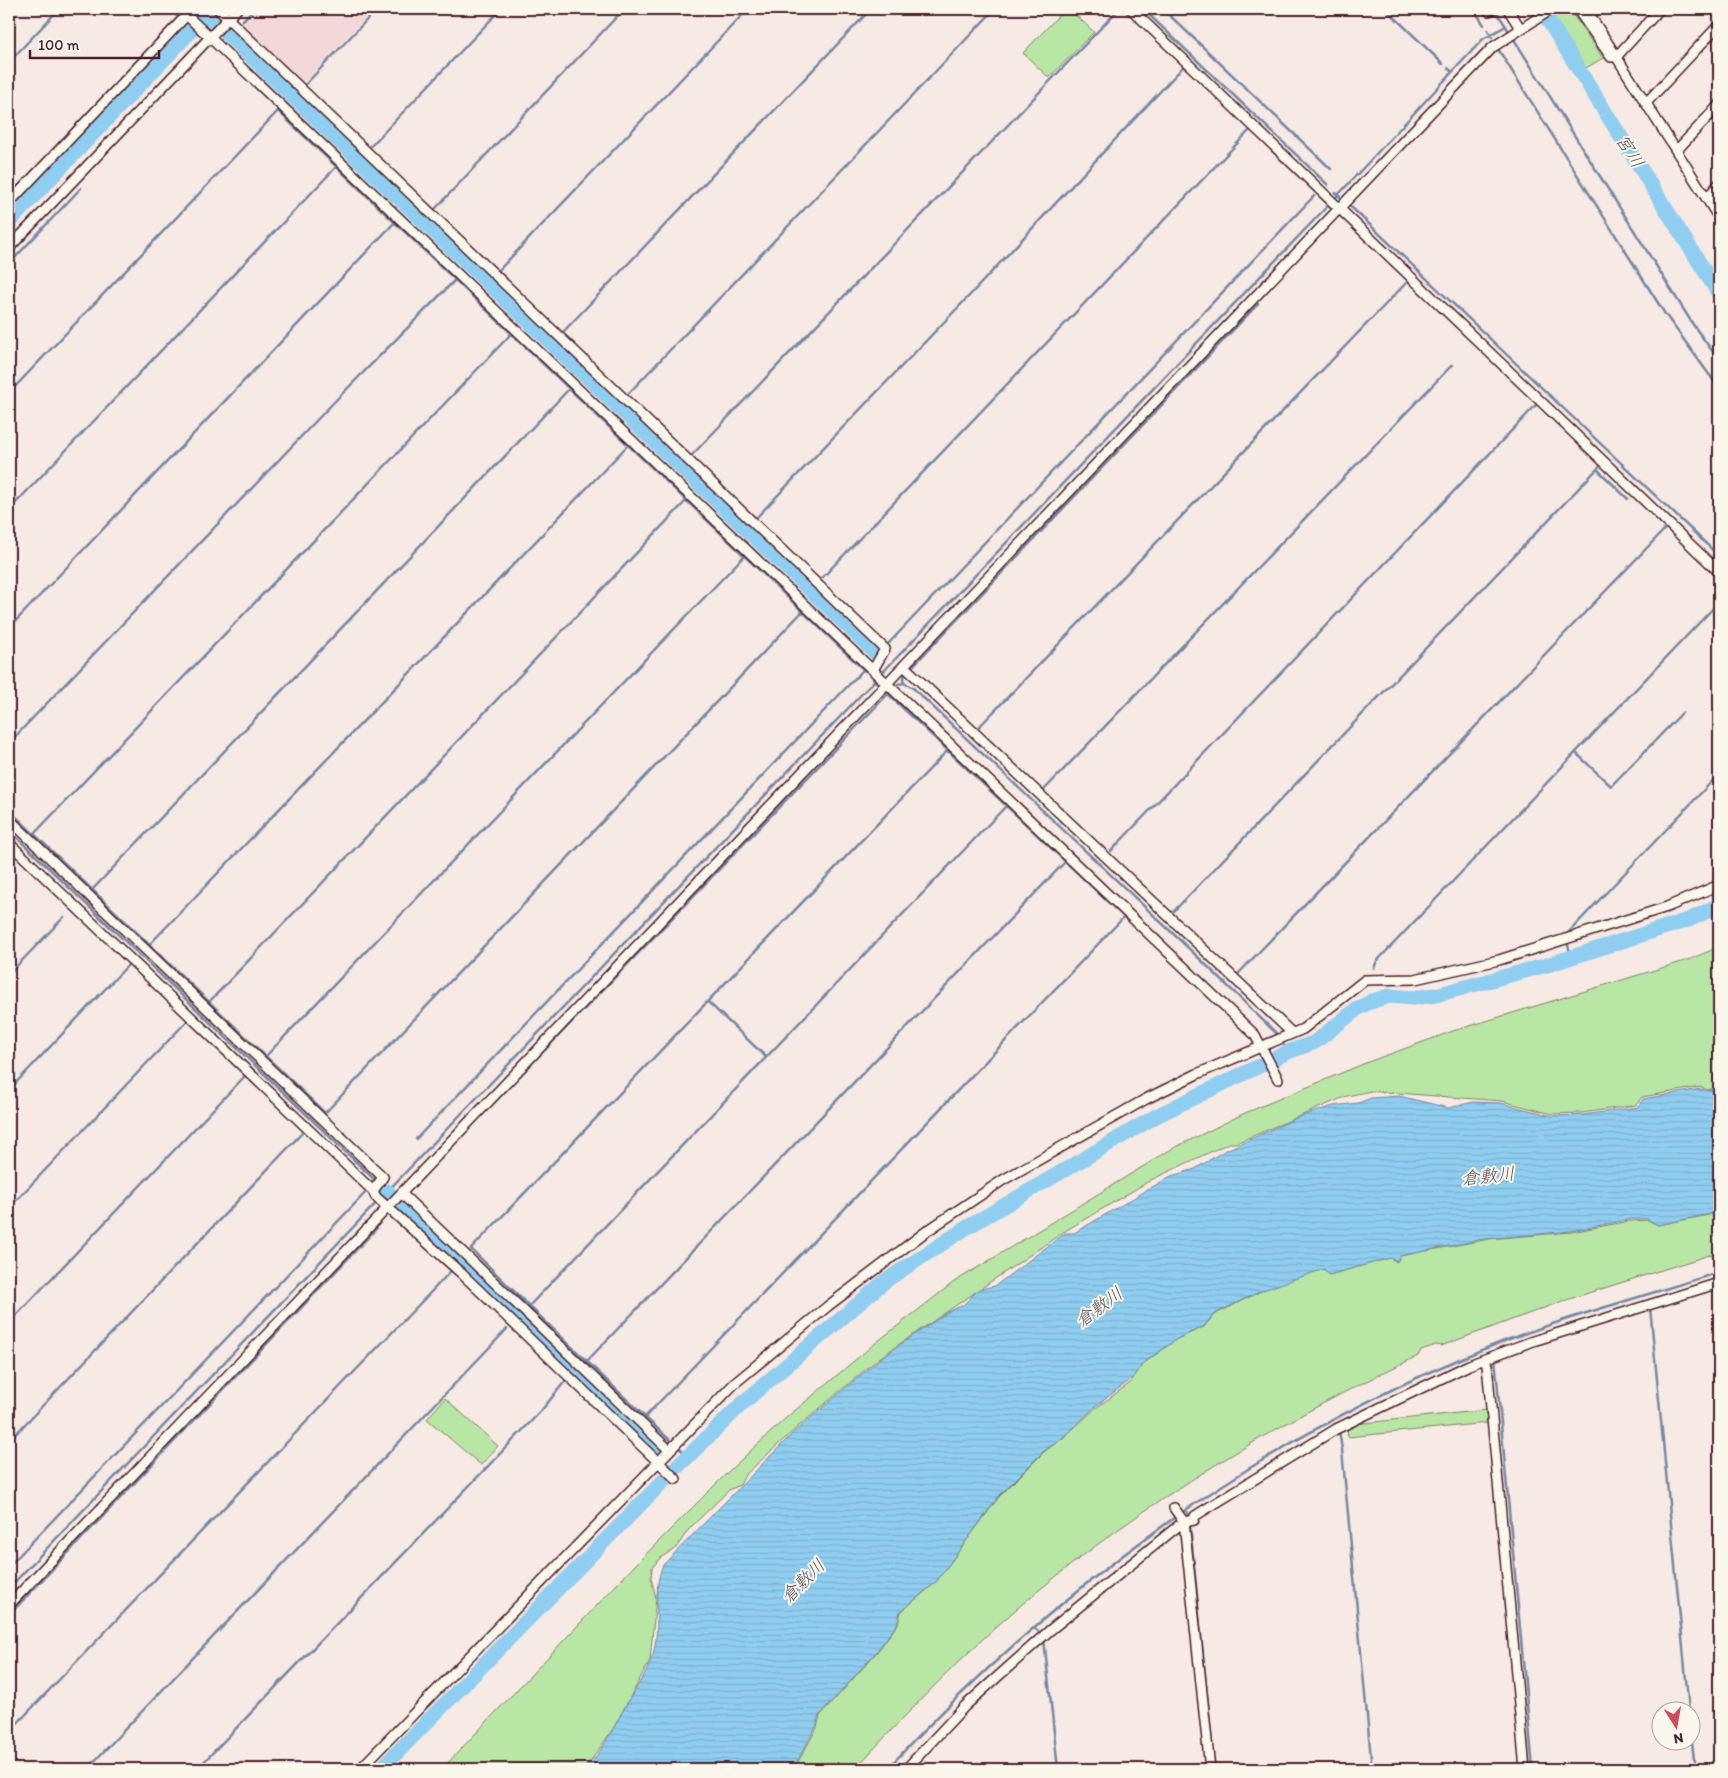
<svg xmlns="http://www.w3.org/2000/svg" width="1728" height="1778" font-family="Itim,'Klee One',sans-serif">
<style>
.built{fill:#f3d8da}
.grass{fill:#b8e6a5;stroke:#818268}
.water{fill:url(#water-rules);stroke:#7488a2}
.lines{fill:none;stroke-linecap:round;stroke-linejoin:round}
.stream{stroke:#7488a2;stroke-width:2.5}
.river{stroke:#90cef1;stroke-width:15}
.minor-casing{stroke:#4a1f2b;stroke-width:12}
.minor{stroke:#fbf7ec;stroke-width:9}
.labels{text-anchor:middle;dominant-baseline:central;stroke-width:4;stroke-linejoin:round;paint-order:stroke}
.water-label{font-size:18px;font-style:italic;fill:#5f5466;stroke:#fbf7ec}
</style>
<defs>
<pattern id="water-rules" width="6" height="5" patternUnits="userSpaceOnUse" patternTransform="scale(1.25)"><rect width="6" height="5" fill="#90cef1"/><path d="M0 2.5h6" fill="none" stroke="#7eb0cf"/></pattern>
</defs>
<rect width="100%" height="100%" fill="#f7e9e4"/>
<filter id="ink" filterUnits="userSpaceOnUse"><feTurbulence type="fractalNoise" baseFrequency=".02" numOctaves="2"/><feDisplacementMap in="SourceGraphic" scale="10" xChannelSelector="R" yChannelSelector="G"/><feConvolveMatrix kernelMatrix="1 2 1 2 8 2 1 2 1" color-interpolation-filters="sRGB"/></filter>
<g filter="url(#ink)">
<!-- built -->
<path class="built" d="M258,9h116l-73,77 -60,-60z"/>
<!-- grass -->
<path class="grass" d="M1065,9h4l25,23 -45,46 -26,-25z
M1549,9h20l34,49 -17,10z
M1719,947v140l-12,3 -6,-3 -59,10 -6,8 -54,8 -30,1 -50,-13 -131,-10 -24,5 -111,47h-7l-78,37 -86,51 -186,127 -86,73 -48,44 -5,10 -11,5 -40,39 -13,19 -16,10 -8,10 -1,10 5,20 -6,62 -37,69 -28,40h-143l194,-205 93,-93 57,-53 87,-73 81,-63 216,-132 75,-37 123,-51 85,-31 235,-71z
M1719,1213v39l-156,49 -122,45 -5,-1 -15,5 -3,6c-140,66 -271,144 -391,244 -62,52 -117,110 -172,169h-61l23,-41 3,-12 57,-64 21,-28 3,-12 35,-30 63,-85 46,-46 18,-13 33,-30 34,-25 13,-19 34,-25 27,-12 10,-12 49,-25 36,-14 25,-7 5,6 61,-17 7,4 3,-6 89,-17 82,-7 59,-11 18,-1 10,5z
M445,1398l53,48 -17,19 -54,-46z
M1486,1410l1,13 -139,14 -1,-11 8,-2z"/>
<!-- water -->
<path class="water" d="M1701,1089l5,2 13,-2v123l-61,13 -11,-6h-15l-61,12 -87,8 -84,17 -3,5 -7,-3 -61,17 -5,-6 -61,21 -49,24 -10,12 -27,13 -34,24 -9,14 -38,29 -34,32 -17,12 -46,46 -63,86 -36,30 -3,12 -21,28 -57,64 -3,11 -23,42h-207c17,-19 27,-40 39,-62 11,-21 27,-38 30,-62 5,-26 -3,-55 8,-80l130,-132 88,-75 67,-46 15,-7 16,-16 16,-3 70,-53h9l97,-57 24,-7 29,-18 75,-34 34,-11 25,-3 13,-5 28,-2 50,12 24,-6 28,1 51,13 31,-1 55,-8 5,-8z"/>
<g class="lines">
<!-- stream -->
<path class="stream" d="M170,9l9,9
M1143,9l185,176
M1163,9l168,160
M1386,9l57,55
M1474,9l10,16
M1495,9l199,317 25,34
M242,21l12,-12
M189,26l4,4
M1488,30l4,7
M229,35l3,-3
M1498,49l167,265 54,74
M9,62l50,-53
M1448,68l4,4
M304,86l73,-77
M294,97l3,-3
M370,147l131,-138
M360,160l2,-2
M1336,193l4,4
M9,196l170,-179
M1350,206l369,350
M435,209l189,-200
M423,220l3,-2
M9,264l72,-76
M498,271l250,-262
M488,282l2,-2
M563,332l308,-323
M553,344l1,-2
M9,393l269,-282 587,560
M628,394l367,-385
M617,405l2,-2
M692,455l427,-446
M682,467l2,-2
M1597,469l31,30
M9,510l328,-344
M756,518l214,-223 213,-228
M746,528l3,-3
M822,578l427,-447
M811,590l2,-2
M9,628l386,-406
M889,643l425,-447
M912,667l346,-363
M881,674l457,-479 145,-156 23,-13
M873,679l5,5
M903,683l2,-9
M898,684l6,-1 9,5 288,272 77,75 10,17
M978,728l429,-446
M9,743l326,-342 121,-122
M1576,753l35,33 71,-73
M1044,790l408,-425
M9,810l316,303 477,-501
M9,830l367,351
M34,834l477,-500
M1111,851l425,-446
M9,856l3,-3
M93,889l476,-500
M1174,911l426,-445
M1567,934l152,-160
M149,945l479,-500
M1568,945l3,11
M1374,968l3,-7 342,-359
M9,974l55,-57
M1238,974l428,-446
M1369,995l1,7
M209,1002l477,-501
M708,1002l58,55
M266,1056l478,-500
M9,1090l120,-126
M489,1108l399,-414
M416,1139l447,-469
M9,1208l179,-188
M399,1208l2,-3
M458,1264l2,-3
M529,1306l-58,-57 476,-498
M1650,1307l39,403
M516,1319l3,-2
M9,1323l236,-247
M1495,1358l38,411
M587,1361l478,-499
M645,1417l-116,-111 477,-500
M1339,1430l3,20 30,319
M9,1441l295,-310
M673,1443l-28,-26 479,-500 -237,-224
M677,1446l11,10
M1186,1509l3,7 23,227
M9,1566l358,-375
M9,1588l868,-910
M9,1615l368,-387
M1034,1627l7,7
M1044,1639l14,130
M1690,1723l5,46
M9,1732l442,-461
M87,1769l420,-440
M197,1769l344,-358 25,-31
M887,1769c168,-180 372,-331 602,-422 75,-30 154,-50 230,-75"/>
<!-- river -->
<path class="river" d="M201,9l676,645
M1541,9l178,285
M9,222l199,-209
M387,1191l3,3
M399,1203l262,249
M381,1769l296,-302 67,-65 141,-121 81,-53 192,-113 130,-63 27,-10 42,-33 13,-7 19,-6 24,2 23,-3 111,-30 144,-46 28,-14"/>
<defs>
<path id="minor" d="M180,9l1075,1026 23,44
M218,9l667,640 -12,21
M1131,9l588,563
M1487,9l2,2 4,-2
M1508,9l12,19
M1577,9l34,48 6,-1 43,-47
M1586,9l133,209
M1647,102l72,-77
M1677,150l42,-45
M1707,198l12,-14
M9,203l178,-188
M9,248l228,-239
M904,666l388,367
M9,819l374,358 -10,14
M9,843l364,348 3,6 85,76 215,206
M402,1194l267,256
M1484,1360l3,5 38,404
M1174,1508l10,14 26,247
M1184,1522l10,-2 1,-4 11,-7 130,-80 133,-64 61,-23 189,-59
M9,1605l1484,-1558 59,-38
M360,1769l375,-386 93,-77 96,-73 79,-53 143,-81 51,-25 106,-45 62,-49 50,-1 84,-19 168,-53 52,-22
M906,1769l59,-63 30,-27 54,-48 129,-105 6,-1"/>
</defs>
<!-- minor casing -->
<use href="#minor" class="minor-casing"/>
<!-- minor -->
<use href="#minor" class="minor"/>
</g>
</g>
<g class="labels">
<!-- water labels -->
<g class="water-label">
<text transform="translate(1630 151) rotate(58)">宮川</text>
<text transform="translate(1488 1176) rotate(-6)">倉敷川</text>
<text transform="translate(1099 1307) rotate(-37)">倉敷川</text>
<text transform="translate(803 1581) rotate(-45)">倉敷川</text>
</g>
</g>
<!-- margin -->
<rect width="1728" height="1778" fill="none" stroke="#fbf7ec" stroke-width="30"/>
<rect x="15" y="15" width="1698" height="1748" fill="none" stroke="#4a1f2b" stroke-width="2" filter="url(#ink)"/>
<!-- north arrow -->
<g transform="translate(1676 1726) rotate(169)"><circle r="24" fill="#fbf7ec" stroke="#b4a19f"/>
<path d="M0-4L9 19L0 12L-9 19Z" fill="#d1495b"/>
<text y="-8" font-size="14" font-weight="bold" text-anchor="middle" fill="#4a1f2b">N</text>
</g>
<!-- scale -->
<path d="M30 50v8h129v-8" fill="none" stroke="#4a1f2b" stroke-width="2.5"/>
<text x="38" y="50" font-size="15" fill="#4a1f2b" stroke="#fbf7ec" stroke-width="4" paint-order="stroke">100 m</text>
</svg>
